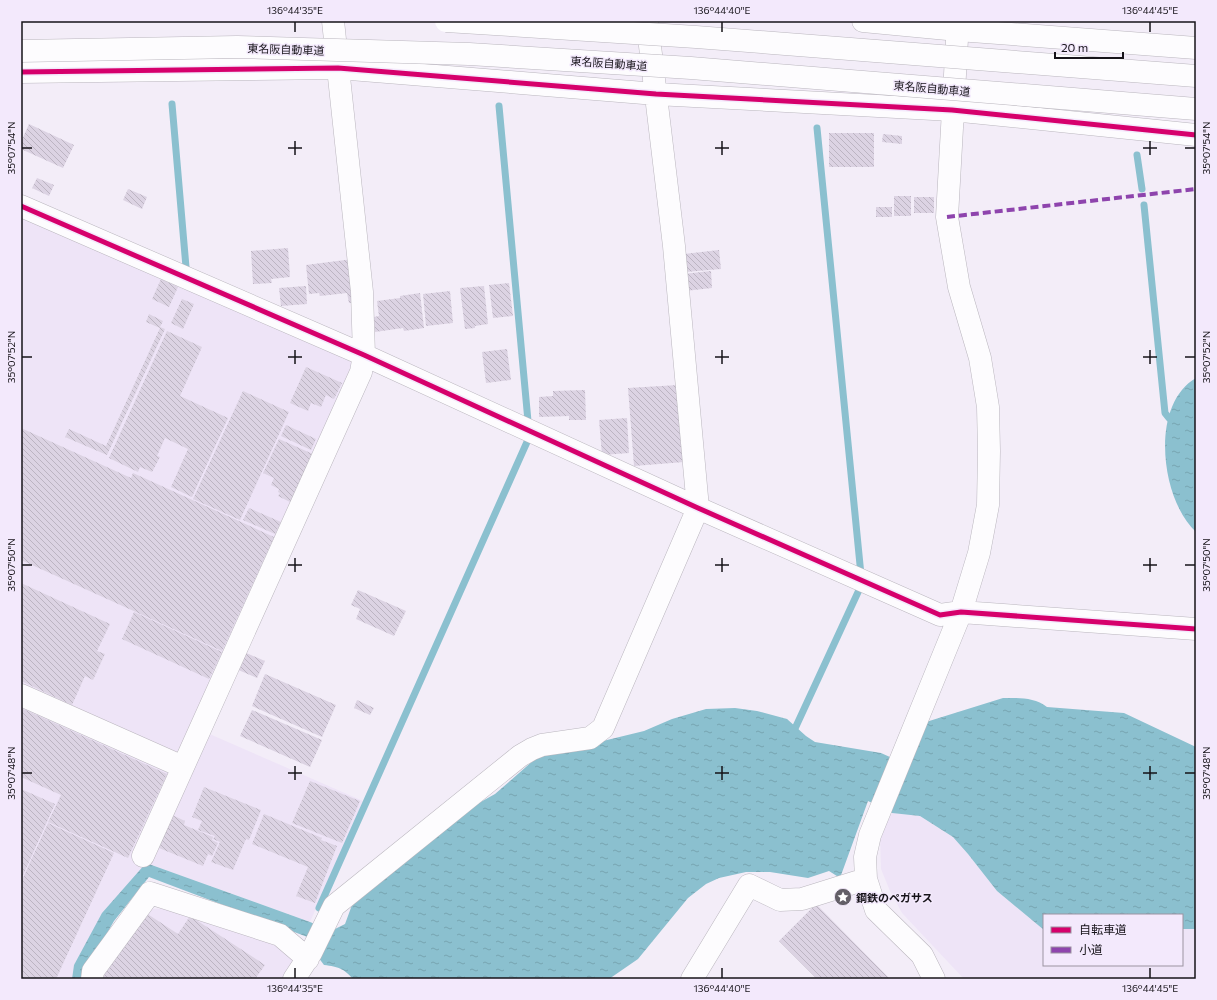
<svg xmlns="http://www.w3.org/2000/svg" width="1217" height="1000" font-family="Commissioner,'Noto Sans JP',sans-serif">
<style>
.built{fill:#eee4f7}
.water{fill:url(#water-ripples)}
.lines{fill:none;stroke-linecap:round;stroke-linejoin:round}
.stream{stroke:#8bc0cf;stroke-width:7}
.building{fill:url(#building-back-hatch)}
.minor-casing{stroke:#bab6be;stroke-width:23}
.major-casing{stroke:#bab6be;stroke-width:23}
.minor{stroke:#fdfcfe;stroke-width:22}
.major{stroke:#fdfcfe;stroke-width:22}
.highway-bridge-casing{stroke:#bab6be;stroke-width:23;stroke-linecap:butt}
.highway-bridge{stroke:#fdfcfe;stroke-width:22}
.quiet{stroke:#8e44ad;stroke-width:4;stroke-dasharray:8 4;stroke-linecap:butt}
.cycleway-casing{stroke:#f3e9fc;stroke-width:8}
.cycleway{stroke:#d6006c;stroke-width:5}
.ticks{fill:none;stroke:#161319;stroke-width:1.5}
.labels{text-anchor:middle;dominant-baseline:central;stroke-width:3;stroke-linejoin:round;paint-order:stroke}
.street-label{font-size:11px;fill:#161319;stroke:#f3e9fc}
.poi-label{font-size:11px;font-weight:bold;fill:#161319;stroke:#f3e9fc;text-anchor:start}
.neatline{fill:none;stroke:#161319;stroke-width:1.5}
.ticks-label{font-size:10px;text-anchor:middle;fill:#161319}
</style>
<defs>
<pattern id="water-ripples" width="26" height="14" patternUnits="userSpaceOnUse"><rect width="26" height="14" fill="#8bc0cf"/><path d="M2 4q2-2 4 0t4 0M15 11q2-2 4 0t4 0" fill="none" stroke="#77a4b1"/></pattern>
<pattern id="building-back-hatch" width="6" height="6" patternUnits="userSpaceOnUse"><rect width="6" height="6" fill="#dcd3e3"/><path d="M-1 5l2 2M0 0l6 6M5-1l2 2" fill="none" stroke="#bcb4c2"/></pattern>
</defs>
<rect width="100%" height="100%" fill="#f3edf8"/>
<!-- built -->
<path class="built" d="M33,218l320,142 2,13 -169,373 -11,6 -154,-69v-463z
M21,702l144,65 40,-35 158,69 -53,121 -164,-59 -72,102 -2,14h-51z
M892,813l28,3 33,21 15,17 29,37 47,39v35h138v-36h14v50h-232l-62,-66 -12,-22 -9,-22 -1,-34z
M185,908l89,33 21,19 -13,19h-182l47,-70z"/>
<!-- water -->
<path class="water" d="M1196,378v154c-35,-32 -47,-127 0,-154z
M1003,698c15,0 31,-1 44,9l77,6 72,34v182h-14v-14h-138v15l-47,-39 -29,-37 -15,-17 -33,-21 -28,-3 -24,-12 -28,77 -11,-7 -21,7 -38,-6h-24l-27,6 -13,6 -18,14 -50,61 -29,20h-256c-10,-11 -14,-12 -29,-14l-6,-8 -8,-19 -161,-61 -35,44 -27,47 -2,11h-13l2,-14 28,-52 44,-50 164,59 21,9 14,-7 7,-19 125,-101 18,-10 40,-35 10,-6 25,-4 74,-18 28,-12 34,-10 29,-1 22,3 30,8 19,17 9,6 66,11 29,13 16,-44z"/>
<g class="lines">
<!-- stream -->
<path class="stream" d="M172,104l14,163
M499,106l29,315
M817,128l44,447
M1137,155l5,34
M1144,205l21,208 4,5
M792,735l67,-145
M319,908l208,-466"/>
</g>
<!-- building -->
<path class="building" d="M29,124l45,21 -11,23 -42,-19v-7z
M829,133h45v34h-45z
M883,134l19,2v8l-20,-2z
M37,178l17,7 -5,11 -17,-8z
M128,189l19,8 -5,12 -19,-9z
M894,196h17v20h-17z
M914,197h20v16h-20z
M876,207h16v10h-16z
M288,248l2,29 -19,2 1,4 -19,1 -2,-33z
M719,250l2,19 -35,3 -2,-18z
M353,259l5,43 -9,1 -2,-10 -27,3 -1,-3 -10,1 -3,-29z
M711,271l1,17 -27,3 -2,-17z
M161,279l17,8 -9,20 -17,-8z
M509,283l4,33 -20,2 -4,-33z
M306,286l1,18 -26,2 -2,-18z
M484,286l4,38 -13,2v2l-10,1 -5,-41z
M450,291l3,32 -27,3 -3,-32z
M420,293l4,35 -20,3 -1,-3 -28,4 -1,-15 5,-1 -2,-15 23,-3v-2z
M182,299l12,5 -11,25 -12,-6z
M149,314l14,7 -3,6 5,2 -58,126 -42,-18 4,-8 37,17 54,-118 -14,-6z
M167,331l35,16 -22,49 48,22 -36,79 -21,-10 17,-38 -23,-11 -8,18 3,1 -8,15 -12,-5 -2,5 -29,-14z
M507,349l4,31 -25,3 -4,-31z
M306,367l36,16 -8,16 -8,-4 -5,12 -10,-4 -3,8 -18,-8z
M678,385l6,77 -50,4 -6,-78z
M585,390l1,30h-17v-4l-30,1v-20l14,-1v-5z
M243,391l46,21 -49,108 -47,-21z
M627,418l2,35 -27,2 -3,-35z
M286,425l30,14 -5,11 -30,-14z
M21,428l110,50 2,-5 141,64 -52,114 -201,-91z
M279,439l36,16 -21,44 -2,-1 -2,4 -12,-6 2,-3 -2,-1 1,-3 -8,-4 3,-7 -11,-5z
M249,508l32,14 -6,12 -32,-14z
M21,583l89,41 -13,27 8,3 -12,26 -8,-4 -13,29 -51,-24z
M358,590l48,21 -12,25 -38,-17 4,-10 -9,-4z
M134,612l88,40 -13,27 -87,-40z
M244,652l21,9 -8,17 -21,-9z
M265,674l71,31 -14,32 -70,-31z
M357,700l17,8 -4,7 -16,-7z
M21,708l146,66 -39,84 -80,-36 13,-27 -40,-18z
M252,710l70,30 -12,27 -70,-31z
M310,781l50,20 -18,42 -50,-20z
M204,787l57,23 -12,30 -3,-1 -13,31 -22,-8 9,-20 -7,-3 2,-3 -17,-6 4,-9 -10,-4z
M21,789l34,15 -34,76z
M168,813l17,8 -1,4 29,12 -1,3 6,3 -6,13 -4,-2 -5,12 -44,-18z
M264,814l58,24 -1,2 16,6 -22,57 -19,-7 12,-29 -56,-23z
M48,823l66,30 -58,126h-35v-97z
M816,904l74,75h-73l-38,-38z
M146,913l32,21 12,-18 75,49 -10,14h-148l-4,-2z"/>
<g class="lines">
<defs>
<path id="minor" d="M21,72l317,-4 318,26 296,16 244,25
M21,206l343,149 334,153 242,107 21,-3 235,17
M21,695l162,72
M143,856l218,-484 3,-17 -2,-63 -29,-271
M92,979l1,-8 57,-78 130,42 28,24
M294,979l17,-26 23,-47 186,-150 12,-7 10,-4 48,-7 13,-10 95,-220 -24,-262 -27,-225
M692,979l57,-94 31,15 22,-1 64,-20
M934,979l-12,-24 -46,-45 -10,-31 -1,-22 5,-22 91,-223 18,-59 9,-48 1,-54 -1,-44 -8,-49 -21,-71 -12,-70 11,-196"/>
<path id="major" d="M863,21l95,9 238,18"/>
</defs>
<!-- minor casing -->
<use href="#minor" class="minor-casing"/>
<!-- major casing -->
<use href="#major" class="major-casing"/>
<!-- minor -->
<use href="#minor" class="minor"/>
<!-- major -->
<use href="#major" class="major"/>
<defs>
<path id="highway-bridge" d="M446,21l250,16 500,39
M21,51l216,-4 232,7 222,14 505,41"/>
</defs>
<!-- highway-bridge casing -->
<use href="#highway-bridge" class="highway-bridge-casing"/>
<!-- highway-bridge -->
<use href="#highway-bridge" class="highway-bridge"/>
<!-- quiet -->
<path class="quiet" d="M947,217l249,-28"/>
<defs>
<path id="cycleway" d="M21,72l317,-4 318,26 296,16 244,25
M21,206l343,149 334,153 242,107 21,-3 235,17"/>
</defs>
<!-- cycleway casing -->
<use href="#cycleway" class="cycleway-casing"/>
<!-- cycleway -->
<use href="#cycleway" class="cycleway"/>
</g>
<!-- ticks -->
<path class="ticks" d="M295,22v10M722,22v10M1150,22v10M295,141v14M722,141v14M1150,141v14M22,148h10M288,148h14M715,148h14M1143,148h14M1185,148h10M295,350v14M722,350v14M1150,350v14M22,357h10M288,357h14M715,357h14M1143,357h14M1185,357h10M295,558v14M722,558v14M1150,558v14M22,565h10M288,565h14M715,565h14M1143,565h14M1185,565h10M295,766v14M722,766v14M1150,766v14M22,773h10M288,773h14M715,773h14M1143,773h14M1185,773h10M295,968v10M722,968v10M1150,968v10"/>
<!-- icons -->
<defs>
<symbol id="sight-disc" viewBox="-11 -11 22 22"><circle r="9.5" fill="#635f67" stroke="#f3e9fc"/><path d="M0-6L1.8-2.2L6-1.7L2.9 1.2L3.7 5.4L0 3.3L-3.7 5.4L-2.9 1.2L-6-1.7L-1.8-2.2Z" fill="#fff"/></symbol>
</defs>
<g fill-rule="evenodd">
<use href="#sight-disc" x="833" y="887" width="20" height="20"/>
</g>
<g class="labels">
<!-- street labels -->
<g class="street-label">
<text transform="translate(286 49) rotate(2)">東名阪自動車道</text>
<text transform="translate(609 63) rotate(4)">東名阪自動車道</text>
<text transform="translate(932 88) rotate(5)">東名阪自動車道</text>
</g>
<!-- poi labels -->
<g class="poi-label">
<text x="856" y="897">鋼鉄のペガサス</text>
</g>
</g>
<!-- border -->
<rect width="1217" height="1000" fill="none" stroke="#f3e9fc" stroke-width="44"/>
<!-- legend -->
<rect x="1043" y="914" width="140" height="52" fill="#f3e9fc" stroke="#9b93a1"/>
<rect x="1051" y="927" width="20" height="6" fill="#d6006c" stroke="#9b93a1"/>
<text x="1079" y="934" font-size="12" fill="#161319">自転車道</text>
<rect x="1051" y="947" width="20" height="6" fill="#8e44ad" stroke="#9b93a1"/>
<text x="1079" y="954" font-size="12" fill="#161319">小道</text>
<!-- scale -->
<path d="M1055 52v6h68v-6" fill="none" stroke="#161319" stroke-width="2"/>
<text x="1061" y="52" font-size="12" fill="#161319" stroke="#f3e9fc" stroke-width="3" paint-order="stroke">20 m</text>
<rect x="22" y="22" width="1173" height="956" class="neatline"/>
<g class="ticks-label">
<text x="295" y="14">136°44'35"E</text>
<text x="722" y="14">136°44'40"E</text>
<text x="1150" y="14">136°44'45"E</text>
<text transform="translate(11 148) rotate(-90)" y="4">35°07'54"N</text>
<text transform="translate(1206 148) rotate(-90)" y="4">35°07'54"N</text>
<text transform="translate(11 357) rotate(-90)" y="4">35°07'52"N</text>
<text transform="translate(1206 357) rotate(-90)" y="4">35°07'52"N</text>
<text transform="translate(11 565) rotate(-90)" y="4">35°07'50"N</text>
<text transform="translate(1206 565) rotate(-90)" y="4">35°07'50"N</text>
<text transform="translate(11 773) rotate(-90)" y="4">35°07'48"N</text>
<text transform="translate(1206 773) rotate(-90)" y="4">35°07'48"N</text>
<text x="295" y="992">136°44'35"E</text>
<text x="722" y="992">136°44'40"E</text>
<text x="1150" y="992">136°44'45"E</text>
</g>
</svg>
